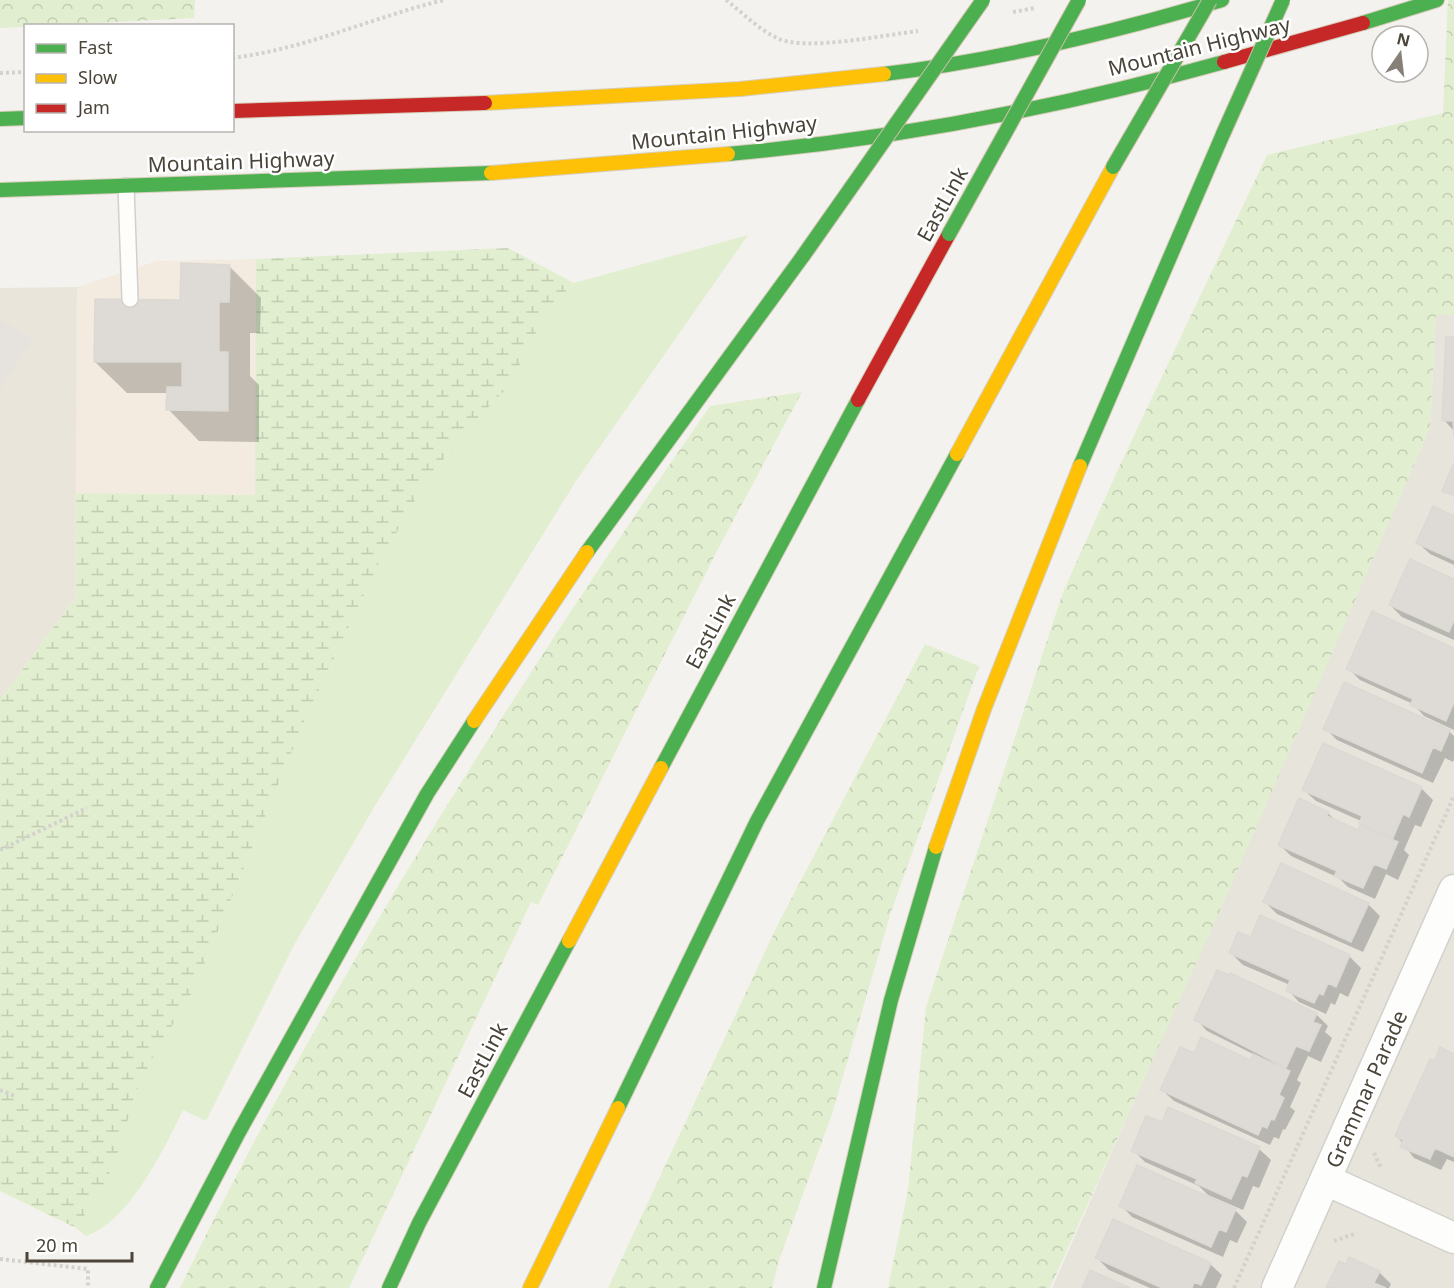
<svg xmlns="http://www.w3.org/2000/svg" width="1454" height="1288" font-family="'Noto Sans',sans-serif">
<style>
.residential{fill:#e7e4dc}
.commercial{fill:#f3ebdf}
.education{fill:#eae5da}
.green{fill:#e1eecf}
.forest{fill:url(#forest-crowns)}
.wetland{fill:url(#wetland-marsh)}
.parking{fill:#e6e3df}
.shadow{fill:#0003}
.building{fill:#dedbd6;stroke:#dcd9d4;stroke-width:1.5}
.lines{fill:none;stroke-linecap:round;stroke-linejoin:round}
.lane-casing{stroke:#d2d0cb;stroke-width:18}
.street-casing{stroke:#d2d0cb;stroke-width:33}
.fast-casing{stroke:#d6cebb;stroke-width:16}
.slow-casing{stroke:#d6cebb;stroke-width:16}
.jam-casing{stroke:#d6cebb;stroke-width:16}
.path{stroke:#d3d2cc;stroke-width:4;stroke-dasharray:3 3;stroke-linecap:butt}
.lane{stroke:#fdfdfc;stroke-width:15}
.street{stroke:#fdfdfc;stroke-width:30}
.fast{stroke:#4caf50;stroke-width:14}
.slow{stroke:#ffc107;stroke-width:14}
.jam{stroke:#c62828;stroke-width:14}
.fast-bridge-casing{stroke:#ccbfa9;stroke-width:16;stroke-linecap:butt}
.fast-bridge{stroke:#4caf50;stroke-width:14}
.labels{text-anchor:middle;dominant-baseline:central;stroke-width:5;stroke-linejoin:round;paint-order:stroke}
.street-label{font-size:21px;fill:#4b4439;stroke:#fff}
</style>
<defs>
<pattern id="forest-crowns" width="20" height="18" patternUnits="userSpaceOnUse" patternTransform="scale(1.5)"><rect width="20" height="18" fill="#e1eecf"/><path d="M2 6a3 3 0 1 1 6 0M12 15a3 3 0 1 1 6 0" fill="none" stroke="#c3cdb2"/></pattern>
<pattern id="wetland-marsh" width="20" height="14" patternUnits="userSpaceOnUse" patternTransform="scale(1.5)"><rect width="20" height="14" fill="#e1eecf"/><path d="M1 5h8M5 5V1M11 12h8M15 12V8" fill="none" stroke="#c3cdb2"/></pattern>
</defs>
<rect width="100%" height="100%" fill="#f4f2ee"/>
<!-- residential -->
<path class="residential" d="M1436,314l18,1v973h-402l378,-860z"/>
<!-- commercial -->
<path class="commercial" d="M256,259l-1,236 -180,-2 2,-206 80,-26z"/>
<!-- education -->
<path class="education" d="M77,287l-2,311 -75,102v-412z"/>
<!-- green -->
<path class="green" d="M748,235l-172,246 -200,323 -82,141 -88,176 -23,-11c-19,39 -53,111 -97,126l-10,-8 28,-43 14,-32 18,-61 15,-31 43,-72 112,-272 74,-156 45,-78 42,-54 42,-43 34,-67 15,-20 16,-16z"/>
<!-- forest -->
<path class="forest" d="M0,0h195l-1,18 -194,10z
M1448,0h6v315h-18l-6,113 -204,469 -176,391h-162l20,-98 18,-183 137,-415 58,-129 146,-308 176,-42z
M802,392l-84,157 -180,356 -7,-3 -182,386h-169c150,-309 334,-600 530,-882z
M925,644l54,22 -88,246 -59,202 -53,146 -7,28h-164l169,-362z"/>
<!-- wetland -->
<path class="wetland" d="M508,248l66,35 -16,16 -15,20 -34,67 -42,43 -42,54 -45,78 -74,156 -112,272 -43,72 -15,31 -18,61 -14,32 -28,43 -76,-37v-491l75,-102v-105l180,2 1,-236z"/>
<!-- parking -->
<path class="parking" d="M0,319l32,20 -32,50z"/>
<!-- shadow -->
<path class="shadow" d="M229,266l32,32 -1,35h-10v43l9,9v57l-60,-1 -31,-32 1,-16h-42l-32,-31z
M1454,338v93l-10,-11z
M1454,518v47l-24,-11 -12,-11z
M1454,581v59l-52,-23 -12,-12z
M1454,649v81l-30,-14 -11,-12 -53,-24 -12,-12z
M1345,684l104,47 5,5v23l-1,3 -8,-4 -12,25 -96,-43 -12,-12z
M1421,788l12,12 -12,27 -6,-2 -11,25 5,5 -11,25 -12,-6 -11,25 -27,-12 -9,-9 -48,-22 -11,-11 48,-32 9,9 22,10 10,-2 -8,-9 -45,-20 -12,-11z
M1265,902l103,2 12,12 -17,36 -86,-38z
M1261,917l88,39 12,12 -13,29 -8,-4 -5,12 -4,-2 -5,11 -27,-12 -11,-12 2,-5 -47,-20 -12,-12 20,-14z
M1230,975l86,39 12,12 -3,6 7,6 -11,24 -13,-6 -11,24 4,3 -11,24 5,4 -10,19 -2,-1 -4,10 -5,-2 -4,8 -96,-44 -12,-11 32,-35 57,7 4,-7 -48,-24 -11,-12z
M1454,1055v107l-7,-3 -6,11 -27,-12 -17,-22 38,-73z
M1162,1124l97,25 12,11 -12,28 -6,-2 -10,24 -35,-15 -9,-9 -54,-24 -12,-12z
M1121,1205l114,5 12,12 -10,21 -7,-3 -7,17 -91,-40z
M1097,1258l113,6 12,11 -6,13h-66l-41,-18z
M1379,1272l12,12 -2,4h-61z"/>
<!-- building -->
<path class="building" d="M181,263l49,2 -1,37h-10v50h9v59l-62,-1 1,-23h15v-25h-88l1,-63 85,1z
M1446,337h8v100l-1,-16h-11z
M1454,463v33l-12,-5z
M1433,506l21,10v44l-38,-17z
M1410,559l44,20v41l-5,12 -60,-27z
M1372,611l82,37v54l-8,19 -36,-16 3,-6 -67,-30z
M1344,682l106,48 -9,21 -8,-4 -11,26 -99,-44z
M1323,743l99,44 -13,30 -6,-3 -10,24 -34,-15 3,-7 -60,-26z
M1299,798l30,14 -2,4 31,14 2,-5 38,17 -12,27 -12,-5 -11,24 -29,-12 3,-5 -59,-26z
M1281,863l88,40 -18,39 -88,-40z
M1260,915l90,40 -14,32 -8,-4 -5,12 -4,-2 -5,10 -28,-12 4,-11 -61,-27 9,-21 13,5z
M1217,970l12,5 1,-2 87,40 -4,9 8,3 -12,26 -13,-5 -10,22 -92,-48z
M1201,1037l49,23 3,-6 37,17 -11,24 5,3 -10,22 -3,-1 -4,9 -5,-2 -4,9 -98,-45 20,-43 14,6z
M1440,1047l14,7v103l-19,-9 -5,11 -30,-12 3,-7 -8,-4 35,-77 4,2z
M1168,1107l92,40 -13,30 -5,-2 -11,24 -36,-16 2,-4 -66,-28 15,-35 16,6z
M1137,1165l99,44 -10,23 -7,-3 -8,18 -92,-41z
M1113,1219l98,44 -10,22 -7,-3 -2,6h-30l-67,-30z
M1349,1257l31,14 -6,12 12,5h-60l13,-27 7,3z
M1090,1270l40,18h-48z"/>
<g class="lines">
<defs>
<path id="lane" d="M126,186l4,113"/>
<path id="street" d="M1326,1180l128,58
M1277,1288l177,-398"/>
<path id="fast" d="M1363,23l74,-23
M884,74c115,-14 227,-41 338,-74
M0,119l26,-1
M728,154c168,-15 334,-47 496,-92
M0,190l491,-17
M1080,466l143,-332
M587,552l216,-296
M661,768l197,-368
M618,1108l139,-287 200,-367
M157,1288l82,-156 188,-338 47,-73
M389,1288l30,-65 150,-282
M824,1288l67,-288 45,-153"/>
<path id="slow" d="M485,103l255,-14 144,-15
M491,173l237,-19
M957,454l156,-287
M474,721l113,-169
M936,847l48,-138 96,-243
M569,941l92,-173
M530,1288l88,-180"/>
<path id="jam" d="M1224,62l139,-39
M232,111l253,-8
M858,400l91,-166"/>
</defs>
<!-- lane casing -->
<use href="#lane" class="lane-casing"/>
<!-- street casing -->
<use href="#street" class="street-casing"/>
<!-- fast casing -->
<use href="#fast" class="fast-casing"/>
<!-- slow casing -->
<use href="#slow" class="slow-casing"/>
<!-- jam casing -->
<use href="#jam" class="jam-casing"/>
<!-- path -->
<path class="path" d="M726,0c17,13 33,30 53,39 29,12 105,-4 139,-8
M1013,12l22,-4
M232,58c74,-9 141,-41 212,-58
M0,73l26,-1
M0,850l87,-42
M0,1090l15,6
M1374,1153l7,15
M1334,1241l23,-8
M0,1259l88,10v19
M1234,1288l220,-492"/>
<!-- lane -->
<use href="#lane" class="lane"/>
<!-- street -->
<use href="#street" class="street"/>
<!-- fast -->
<use href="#fast" class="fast"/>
<!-- slow -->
<use href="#slow" class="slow"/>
<!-- jam -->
<use href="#jam" class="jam"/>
<defs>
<path id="fast-bridge" d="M1223,134l60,-134
M1113,167l97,-167
M949,234l130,-234
M803,256l180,-256"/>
</defs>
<!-- fast-bridge casing -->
<use href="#fast-bridge" class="fast-bridge-casing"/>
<!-- fast-bridge -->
<use href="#fast-bridge" class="fast-bridge"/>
</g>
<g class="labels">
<!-- street labels -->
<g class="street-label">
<text transform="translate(1199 46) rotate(-14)">Mountain Highway</text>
<text transform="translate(724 132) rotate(-6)">Mountain Highway</text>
<text transform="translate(241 161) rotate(-2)">Mountain Highway</text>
<text transform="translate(942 204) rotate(-61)">EastLink</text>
<text transform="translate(710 631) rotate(-62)">EastLink</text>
<text transform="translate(482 1060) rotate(-62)">EastLink</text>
<text transform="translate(1366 1089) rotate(-66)">Grammar Parade</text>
</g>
</g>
<!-- legend -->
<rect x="24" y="24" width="210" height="108" fill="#ffffff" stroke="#b7b4b0" stroke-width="1.5"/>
<rect x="36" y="44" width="30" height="9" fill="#4caf50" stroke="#b7b4b0" stroke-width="1.5"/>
<text x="78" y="54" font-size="18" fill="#4b4439">Fast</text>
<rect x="36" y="74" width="30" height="9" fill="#ffc107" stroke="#b7b4b0" stroke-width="1.5"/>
<text x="78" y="84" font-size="18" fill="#4b4439">Slow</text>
<rect x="36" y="104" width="30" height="9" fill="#c62828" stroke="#b7b4b0" stroke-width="1.5"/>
<text x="78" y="114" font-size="18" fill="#4b4439">Jam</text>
<!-- north arrow -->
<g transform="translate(1400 54) rotate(14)"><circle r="28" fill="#ffffff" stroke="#b7b4b0" stroke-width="1.5"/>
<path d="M0-4.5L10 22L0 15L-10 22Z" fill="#868178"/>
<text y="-9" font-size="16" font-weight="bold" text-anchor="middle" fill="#4b4439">N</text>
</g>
<!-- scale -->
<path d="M27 1252v9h105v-9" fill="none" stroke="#4b4439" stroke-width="3"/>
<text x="36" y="1252" font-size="18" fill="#4b4439" stroke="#ffffff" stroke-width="4.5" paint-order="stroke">20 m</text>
</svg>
